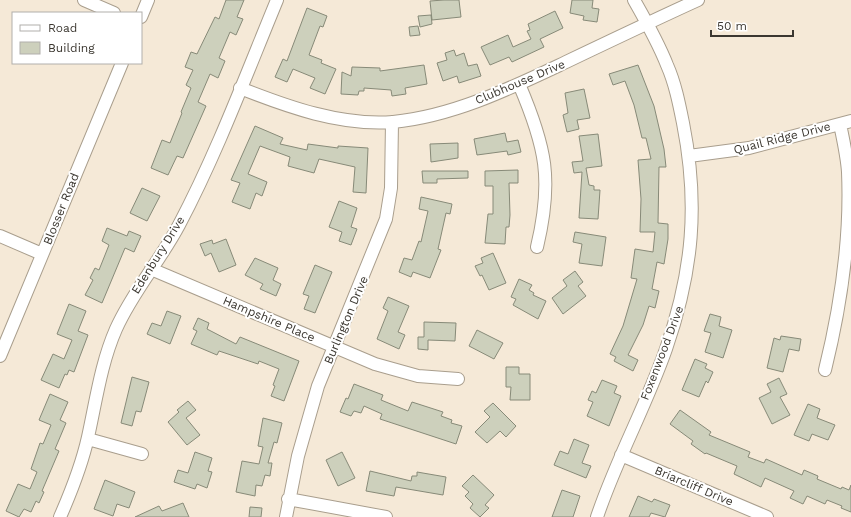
<svg xmlns="http://www.w3.org/2000/svg" width="851" height="517" font-family="'Work Sans',sans-serif">
<style>
.building{fill:#cdd0bc;stroke:#878a78}
.lines{fill:none;stroke-linecap:round;stroke-linejoin:round}
.minor-casing{stroke:#a99e8d;stroke-width:14}
.minor{stroke:#fff;stroke-width:12}
.labels{text-anchor:middle;dominant-baseline:central;stroke-width:4;stroke-linejoin:round;paint-order:stroke}
.street-label{font-size:12px;fill:#3b3730;stroke:#fff}
</style>
<rect width="100%" height="100%" fill="#f5e9d7"/>
<!-- building -->
<path class="building" d="M226,0h18l-7,17 6,2 -7,16 -6,-3 -11,26 6,3 -7,17 -8,-4 -12,28 8,4 -23,52 -6,-2 -9,19 -17,-7 11,-28 8,3 12,-30 -1,-1 10,-24 -5,-3 7,-15 -8,-3 6,-15 6,2 18,-37 4,2z
M444,0h15l2,17 -29,3 -2,-19z
M572,0h21l-1,8 7,1 -2,13 -14,-2 1,-4 -14,-3z
M307,8l20,8 -4,11 -3,-1 -11,29 13,5 -1,3 15,6 -11,25 -15,-6 5,-10 -22,-9 -6,13 -12,-5 8,-18 4,2z
M555,11l8,17 -23,11 4,8 -32,15 -3,-5 -19,8 -9,-18 27,-12 5,12 18,-8 -4,-8 3,-1 -2,-6z
M431,15l1,9 -12,3 -2,-11z
M418,26l2,9 -10,1 -1,-9z
M454,50l2,6 8,-3 4,13 9,-2 4,12 -22,7 -2,-7 -14,5 -6,-18 10,-3 -2,-7z
M424,65l3,19 -22,4 1,6 -14,2 -1,-6 -27,-2v3h-5l-1,4 -17,-1 1,-22 9,4 1,-9 28,1v3z
M638,65l16,41 10,43 2,18h-7l-1,56 10,1v15l-4,25 -7,-2 -5,27 7,2 -4,17 -6,-2 -6,19 -15,30 10,5 -5,11 -19,-10 2,-4 -6,-3 13,-28 14,-47 -6,-1 4,-29 18,3 2,-20h-15l1,-33 -3,-39 13,-1 -5,-21h-4l-8,-33 -9,-24 -12,4 -4,-11z
M584,89l6,29 -13,2 2,9 -12,3 -4,-17 5,-2 -3,-20z
M255,126l28,12 -3,6 27,6 1,-6 30,4v-2l30,2 -2,45 -13,-1 2,-25 -36,-8 -5,14 -26,-7 2,-9 -30,-11 -12,28 19,8 -5,14 -6,-3 -6,16 -18,-7 8,-19 -9,-3z
M505,133l2,9 11,-2 3,12 -13,3 -1,-4 -30,4 -3,-16z
M598,134l4,32 -16,2 3,17 5,1v4h6l-2,29 -19,-1 3,-46 -8,1 -2,-11 11,-1 -4,-25z
M458,143v15l-27,4 -1,-18z
M518,170v13h-9l1,32 -1,12h-3l-1,17 -20,-1 3,-29h5v-28h-8v-15z
M422,171h46v7l-31,1v4h-14z
M142,188l18,8 -13,25 -17,-8z
M421,197l31,7 -2,10 -4,-1 -8,36 3,1 -11,28 -17,-6 -2,5 -12,-5 5,-14 8,2 7,-19 2,1 7,-31 -9,-2z
M339,201l18,7 -6,19 6,2 -6,16 -12,-4 3,-9 -13,-5z
M107,228l20,8 2,-5 12,5 -7,16 -9,-4 -23,55 -17,-8 8,-15 -3,-2 5,-10 4,2 10,-25 -7,-4z
M575,232l31,5 -4,29 -23,-3 3,-19 -9,-2z
M226,239l10,26 -17,7 -8,-19 -6,3 -5,-12 12,-4 1,4z
M493,253l13,30 -17,7 -7,-15 -2,1 -5,-10 8,-3 -2,-5z
M255,258l23,10 -5,12 8,4 -5,12 -16,-7 3,-5 -18,-9z
M315,265l17,7 -17,41 -11,-4 5,-13 -6,-2z
M575,271l8,11 -5,4 8,10 -23,18 -11,-16 15,-12 -4,-6z
M519,279l13,6 -3,5 5,3 -1,2 13,6 -8,18 -25,-14 3,-6 -5,-2z
M388,297l21,9 -11,26 7,3 -6,14 -22,-10 11,-28 -5,-3z
M69,304l17,7 -8,20 10,4 -14,37 -5,-2 -2,5 -2,-1 -6,14 -18,-8 12,-26 11,5 8,-19 -15,-6z
M167,311l14,5 -11,28 -23,-10 5,-11 9,3z
M710,314l11,3 -2,9 13,4 -9,28 -18,-6 6,-19 -7,-2z
M198,318l11,5 -2,6 29,15 4,-7 59,24 -15,40 -13,-5 4,-10 -2,-1 6,-16 -20,-8 -1,3 -39,-13 -2,4 -26,-11 6,-13 -4,-2z
M424,322l32,1 -1,18 -27,-1v10l-10,-1v-12h6z
M477,330l26,13 -9,16 -25,-13z
M781,336l20,3 -2,12 -10,-2 -6,23 -16,-4 7,-30 6,2z
M695,359l12,5 -2,4 8,4 -5,11 -2,-2 -7,16 -17,-7z
M506,367h13v7h11v26h-20l1,-13h-5z
M132,377l17,5 -8,30 -5,-1 -4,15 -11,-3z
M779,378l8,16 -7,3 10,18 -18,9 -13,-26 12,-6 -4,-8z
M602,380l15,6 -3,7 7,3 -12,30 -22,-10 6,-14 -5,-2 4,-9 4,2z
M354,384l29,11 -2,5 27,11 4,-9 31,10 -2,4 11,4 -1,3 11,3 -6,18 -76,-25 2,-5 -18,-8 -3,7 -7,-2 -3,5 -11,-4 6,-14 2,1z
M50,394l18,8 -8,18 6,3 -11,26 4,2 -17,40 2,1 -5,11 -3,-2 -5,11 -7,-3 -5,8 -13,-6 12,-27 12,5 7,-17 -6,-3 9,-26 3,1 8,-19 -12,-5z
M188,401l8,9 -10,8 14,17 -13,10 -19,-23 11,-10 -2,-2z
M493,403l23,23 -10,11 -6,-6 -13,12 -12,-11 15,-15 -6,-6z
M808,404l12,5 -3,9 18,7 -7,15 -16,-6 -3,7 -15,-6z
M680,410l31,22 -2,3 41,17 -2,5 16,6 2,-4 36,16 2,-5 14,6 -1,3 24,10 1,-2 7,3 2,-5v27l-10,-4 1,-2 -15,-6 -2,4 -18,-8 -4,8 -13,-6 4,-7 -29,-13 -4,9 -27,-13 3,-8 -31,-13 -1,1 -14,-10 2,-3 -23,-17z
M263,418l19,5 -5,20 -3,-1 -6,21h4l-2,13 -5,-1 -3,11 -6,-1 -1,11 -19,-4 6,-31 17,3 4,-17 -5,-1z
M574,439l15,6 -7,18 9,3 -5,12 -32,-13 6,-14 8,3z
M195,452l17,6 -4,13 4,1 -5,16 -10,-4 -2,5 -21,-7 4,-12 10,3z
M342,452l13,26 -17,8 -12,-26z
M370,471l41,10 1,-5h5v-4l29,5 -3,18 -47,-8 -2,9 -28,-5z
M473,475l21,20 -9,10 4,3 -9,9 -10,-9 3,-4 -8,-8 4,-4 -7,-6z
M105,480l30,12 -6,16 -12,-4 -4,12 -19,-7z
M562,490l18,6 -7,21h-21z
M638,496l14,6 2,-3 16,6 -5,12 -14,-4 -2,4h-20z
M183,503l6,14h-54l24,-11 3,5z
M250,507l12,1 -1,9h-12z"/>
<g class="lines">
<defs>
<path id="minor" d="M84,0l30,13
M141,17l7,-17
M519,84c27,63 34,96 18,163
M240,88c48,19 101,38 153,34 61,-6 118,-34 173,-60 44,-21 88,-42 132,-62
M689,156l60,-8 102,-27
M0,236l42,18
M151,269l224,95 43,12 40,3
M0,356l122,-293
M825,370c16,-65 26,-130 23,-198 -1,-16 -5,-33 -8,-48
M88,439l54,15
M621,455l146,62
M288,499l98,18
M60,517c11,-25 22,-53 28,-80 8,-36 13,-74 28,-108 17,-38 44,-68 63,-104 38,-72 67,-150 98,-225
M286,517l12,-61 20,-70 68,-167 5,-31 1,-66
M597,517c19,-57 49,-111 69,-168 27,-78 33,-145 17,-226 -4,-20 -8,-40 -16,-58 -9,-23 -21,-44 -33,-65"/>
</defs>
<!-- minor casing -->
<use href="#minor" class="minor-casing"/>
<!-- minor -->
<use href="#minor" class="minor"/>
</g>
<g class="labels">
<!-- street labels -->
<g class="street-label">
<text transform="translate(520 82) rotate(-23)">Clubhouse Drive</text>
<text transform="translate(782 138) rotate(-14)">Quail Ridge Drive</text>
<text transform="translate(61 209) rotate(-68)">Blosser Road</text>
<text transform="translate(158 255) rotate(-58)">Edenbury Drive</text>
<text transform="translate(269 319) rotate(23)">Hampshire Place</text>
<text transform="translate(346 320) rotate(-67)">Burlington Drive</text>
<text transform="translate(662 353) rotate(-69)">Foxenwood Drive</text>
<text transform="translate(694 486) rotate(23)">Briarcliff Drive</text>
</g>
</g>
<!-- legend -->
<rect x="12" y="12" width="130" height="52" fill="#ffffff" stroke="#b1afac"/>
<rect x="20" y="25" width="20" height="6" fill="#ffffff" stroke="#b1afac"/>
<text x="48" y="32" font-size="12" fill="#3b3730">Road</text>
<rect x="20" y="42" width="20" height="12" fill="#cdd0bc" stroke="#b1afac"/>
<text x="48" y="52" font-size="12" fill="#3b3730">Building</text>
<!-- scale -->
<path d="M711 30v6h82v-6" fill="none" stroke="#3b3730" stroke-width="2"/>
<text x="717" y="30" font-size="12" fill="#3b3730" stroke="#ffffff" stroke-width="3" paint-order="stroke">50 m</text>
</svg>
